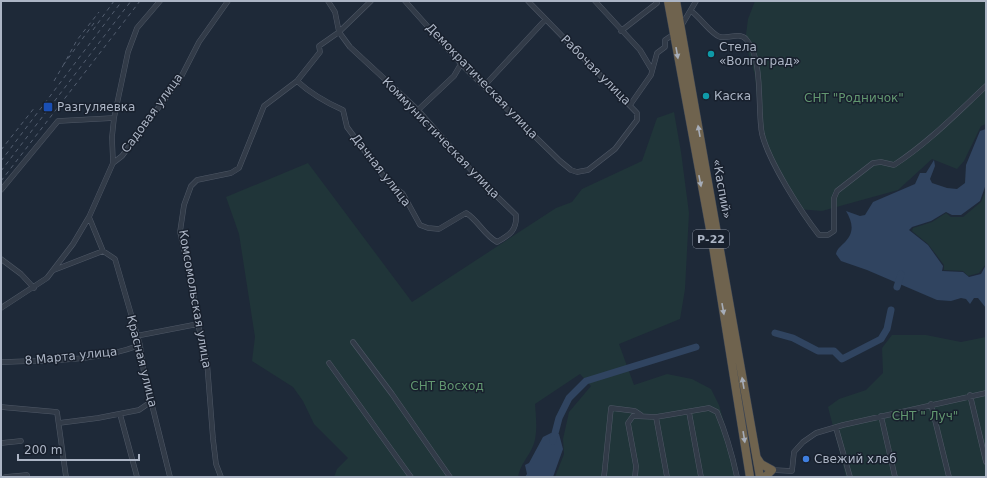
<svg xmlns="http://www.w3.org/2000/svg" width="987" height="478" font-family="'DejaVu Sans',sans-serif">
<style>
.green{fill:#203539}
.water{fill:#304460}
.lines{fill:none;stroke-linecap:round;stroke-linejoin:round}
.river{stroke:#304460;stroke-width:7}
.street-casing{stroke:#4f5866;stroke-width:5.5}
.highway-casing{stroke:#3d4553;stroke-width:9}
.street{stroke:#323b48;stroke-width:4.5}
.highway{stroke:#6f634e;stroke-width:8}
.rail{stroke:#535e70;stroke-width:1;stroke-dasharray:4 4;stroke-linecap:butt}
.oneway{fill:#a6adb9}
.culture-dot{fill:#0f9aa8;stroke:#18202d;stroke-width:1.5}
.transit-dot{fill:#1a4fb4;stroke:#18202d;stroke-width:1.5}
.shop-dot{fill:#3f7fe0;stroke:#18202d;stroke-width:1.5}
.labels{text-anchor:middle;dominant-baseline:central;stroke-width:3;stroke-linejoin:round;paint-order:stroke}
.shield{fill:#18202d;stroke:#808897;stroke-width:1}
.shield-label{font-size:11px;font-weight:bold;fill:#acb5c5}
.poi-label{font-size:12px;fill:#acb5c5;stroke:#18202d;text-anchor:start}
.street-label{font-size:12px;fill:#acb5c5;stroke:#18202d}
.park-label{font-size:12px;fill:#629770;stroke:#18202d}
</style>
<rect width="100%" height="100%" fill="#1e2938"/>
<!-- green -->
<path class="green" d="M755,1h231v123l-5,2 -17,35 -7,8 -25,-10 -34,31 -76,21 -24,-2 -27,-46 -11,-29 -5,-59 -10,-33 3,-23z
M674,112l7,40 8,61 -4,76 -5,30 -61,25 15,41 33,-11 25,5 19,10 8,16 14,48 6,24h-184l9,-23 -1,-15 6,-27 22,-26 -11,-12 -45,30c1,13 3,30 -2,42 -4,10 -13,19 -15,31h-184l3,-8 11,-11 -34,-34 -11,-23 -10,-14 -41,-26 3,-24 -16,-103 -13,-37 82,-34 104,139 144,-94 16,-6 10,-13 60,-28 15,-43z
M986,190v74l-7,9 -11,3 -5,-5 -19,-1v-5l-16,-21 -16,-13 1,-3 19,-6 14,-9 5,4h12l18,-15z
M892,335h34l35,7 25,-5v140h-140l-18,-70 11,-8 27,-9 17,-17 -1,-25z"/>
<!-- water -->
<path class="water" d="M986,129v55l-6,17 -19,14h-9l-6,-3 -15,9 -19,6 -3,3 19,15 15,21 -1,5 21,1 6,5 12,-3 5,-9v43l-8,-10h-4l-4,6 -4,-5 -5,-1 -10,3 -14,-1 -70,-30 -26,-9 -5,-7c1,-5 4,-7 7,-10 12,-11 10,-21 3,-33l14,5 5,-1 8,-13 42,-18 5,-11h6l8,-13 1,6 -5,13 2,4 15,5 10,1 8,-6 1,-18 14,-34z
M551,433l8,1 4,15 -10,28h-28l2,-3 -2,-9 4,-2 14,-26z"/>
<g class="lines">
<!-- river -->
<path class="river" d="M897,287l4,-13
M775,333l18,5 25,13h16l8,8 39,-20 6,-10 4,-19
M553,441l6,-23 10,-20 17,-17 110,-34"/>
<defs>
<path id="street" d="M405,1l56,63 99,97 11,9 6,2 11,-2 27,-21 22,-29v-7l-109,-112
M595,1l45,49 12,20
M691,11c9,6 20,23 29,26 9,2 19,-5 26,2 18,20 11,70 16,95 7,28 39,78 57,101h9l6,-4v-33l3,-7 36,-28 8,-1 13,3c34,-22 62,-51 92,-79
M680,24l3,-1 13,-22
M621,31l36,-28 -1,-2
M297,81c14,13 28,21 46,29l4,17 41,55 15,12 17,31 8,3 11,1 27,-16c12,7 18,22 31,29 13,-7 20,-12 19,-27l-38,-37 -60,-68 -68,-63 -11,-15 -4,-20 -7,-11
M485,85l60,-65
M630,105l21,-30 6,-22 8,-6v-7l9,-6
M418,110l36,-34 7,-12
M113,163l9,-7 58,-77 19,-37 29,-41
M1,190l57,-69 56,-3
M89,217l14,34 12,8 25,86 4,28 26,104
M1,259l20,15 13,14
M54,270l49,-19
M1,308l46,-30 26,-34 16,-27 24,-54 -1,-26 2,-19 14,-66 9,-24 23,-27
M136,336l62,-12
M353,342l39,52 58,83
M1,362c45,-2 96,0 139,-17
M329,363l82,114
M970,395l16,67
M931,404l18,73
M1,407l56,5 9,65
M689,412l12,65
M120,414l17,63
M881,416l14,61
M656,417l11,60
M59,423l39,-5 41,-8 13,-9
M836,428l14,49
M1,443l20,-2
M772,470l20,1 2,-19 9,-10 13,-9 27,-8 143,-32
M5,477l22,-2
M221,477l-5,-13 -3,-25 -6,-77 -9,-38 -7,-44 -11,-48 4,-27 7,-19 6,-6 34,-7 8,-5 25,-62 33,-25 23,-29 -1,-6 20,-14 32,-31
M604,477l7,-69 24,3 6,4
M635,477l1,-11 -8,-43 5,-7 23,1 53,-9 8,4c9,21 15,42 20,65"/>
<path id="highway" d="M668,1l44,239 38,237
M676,1l84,476
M757,458l4,6 11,6 -7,7"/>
</defs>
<!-- street casing -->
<use href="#street" class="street-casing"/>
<!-- highway casing -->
<use href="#highway" class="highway-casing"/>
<!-- street -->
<use href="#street" class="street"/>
<!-- highway -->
<use href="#highway" class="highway"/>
<!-- rail -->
<path class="rail" d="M94,23l-30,41 13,-24 22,-28
M93,30l21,-29
M54,81l10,-17
M1,150l34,-43
M1,161l121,-160
M1,171l130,-170
M1,181l139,-180"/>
</g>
<!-- one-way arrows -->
<defs><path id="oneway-solid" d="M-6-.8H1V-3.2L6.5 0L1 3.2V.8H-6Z"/></defs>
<g class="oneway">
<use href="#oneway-solid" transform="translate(677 53) rotate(80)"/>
<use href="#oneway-solid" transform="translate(699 131) rotate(-100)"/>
<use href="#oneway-solid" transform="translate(700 181) rotate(79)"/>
<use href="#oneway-solid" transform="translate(723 309) rotate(80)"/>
<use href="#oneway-solid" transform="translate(743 383) rotate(-100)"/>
<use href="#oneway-solid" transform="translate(744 437) rotate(81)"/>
</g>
<!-- markers -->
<g class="culture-dot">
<circle cx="711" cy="54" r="4"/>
<circle cx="706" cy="96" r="4"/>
</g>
<rect class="transit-dot" x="43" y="102" width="10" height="10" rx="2"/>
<circle class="shop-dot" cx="806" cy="459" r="4"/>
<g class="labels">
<!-- shield labels -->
<rect class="shield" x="693" y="230" width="36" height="18" rx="3"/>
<g class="shield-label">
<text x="711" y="239">Р-22</text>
</g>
<!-- poi labels -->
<g class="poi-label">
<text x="719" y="47">Стела<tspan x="719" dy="14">«Волгоград»</tspan></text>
<text x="714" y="96">Каска</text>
<text x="57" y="107">Разгуляевка</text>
<text x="814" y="459">Свежий хлеб</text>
</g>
<!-- street labels -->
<g class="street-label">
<text transform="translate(596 70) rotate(45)">Рабочая улица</text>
<text transform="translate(482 81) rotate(46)">Демократическая улица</text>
<text transform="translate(152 113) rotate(-54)">Садовая улица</text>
<text transform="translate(441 138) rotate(46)">Коммунистическая улица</text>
<text transform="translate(381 170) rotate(52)">Дачная улица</text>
<text transform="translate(722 189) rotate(80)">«Каспий»</text>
<text transform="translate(195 299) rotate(80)">Комсомольская улица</text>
<text transform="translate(71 356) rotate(-6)">8 Марта улица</text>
<text transform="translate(142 361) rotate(76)">Красная улица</text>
</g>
<!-- park labels -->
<g class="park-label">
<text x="854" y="98">СНТ "Родничок"</text>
<text x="447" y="386">СНТ Восход</text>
<text x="925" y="416">СНТ " Луч"</text>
</g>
</g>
<!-- border -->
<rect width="987" height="478" fill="none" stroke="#acb5c5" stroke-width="4"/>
<!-- scale -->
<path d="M18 454v6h121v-6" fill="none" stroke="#acb5c5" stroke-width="2"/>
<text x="24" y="454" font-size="12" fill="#acb5c5" stroke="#18202d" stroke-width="3" paint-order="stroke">200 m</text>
</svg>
